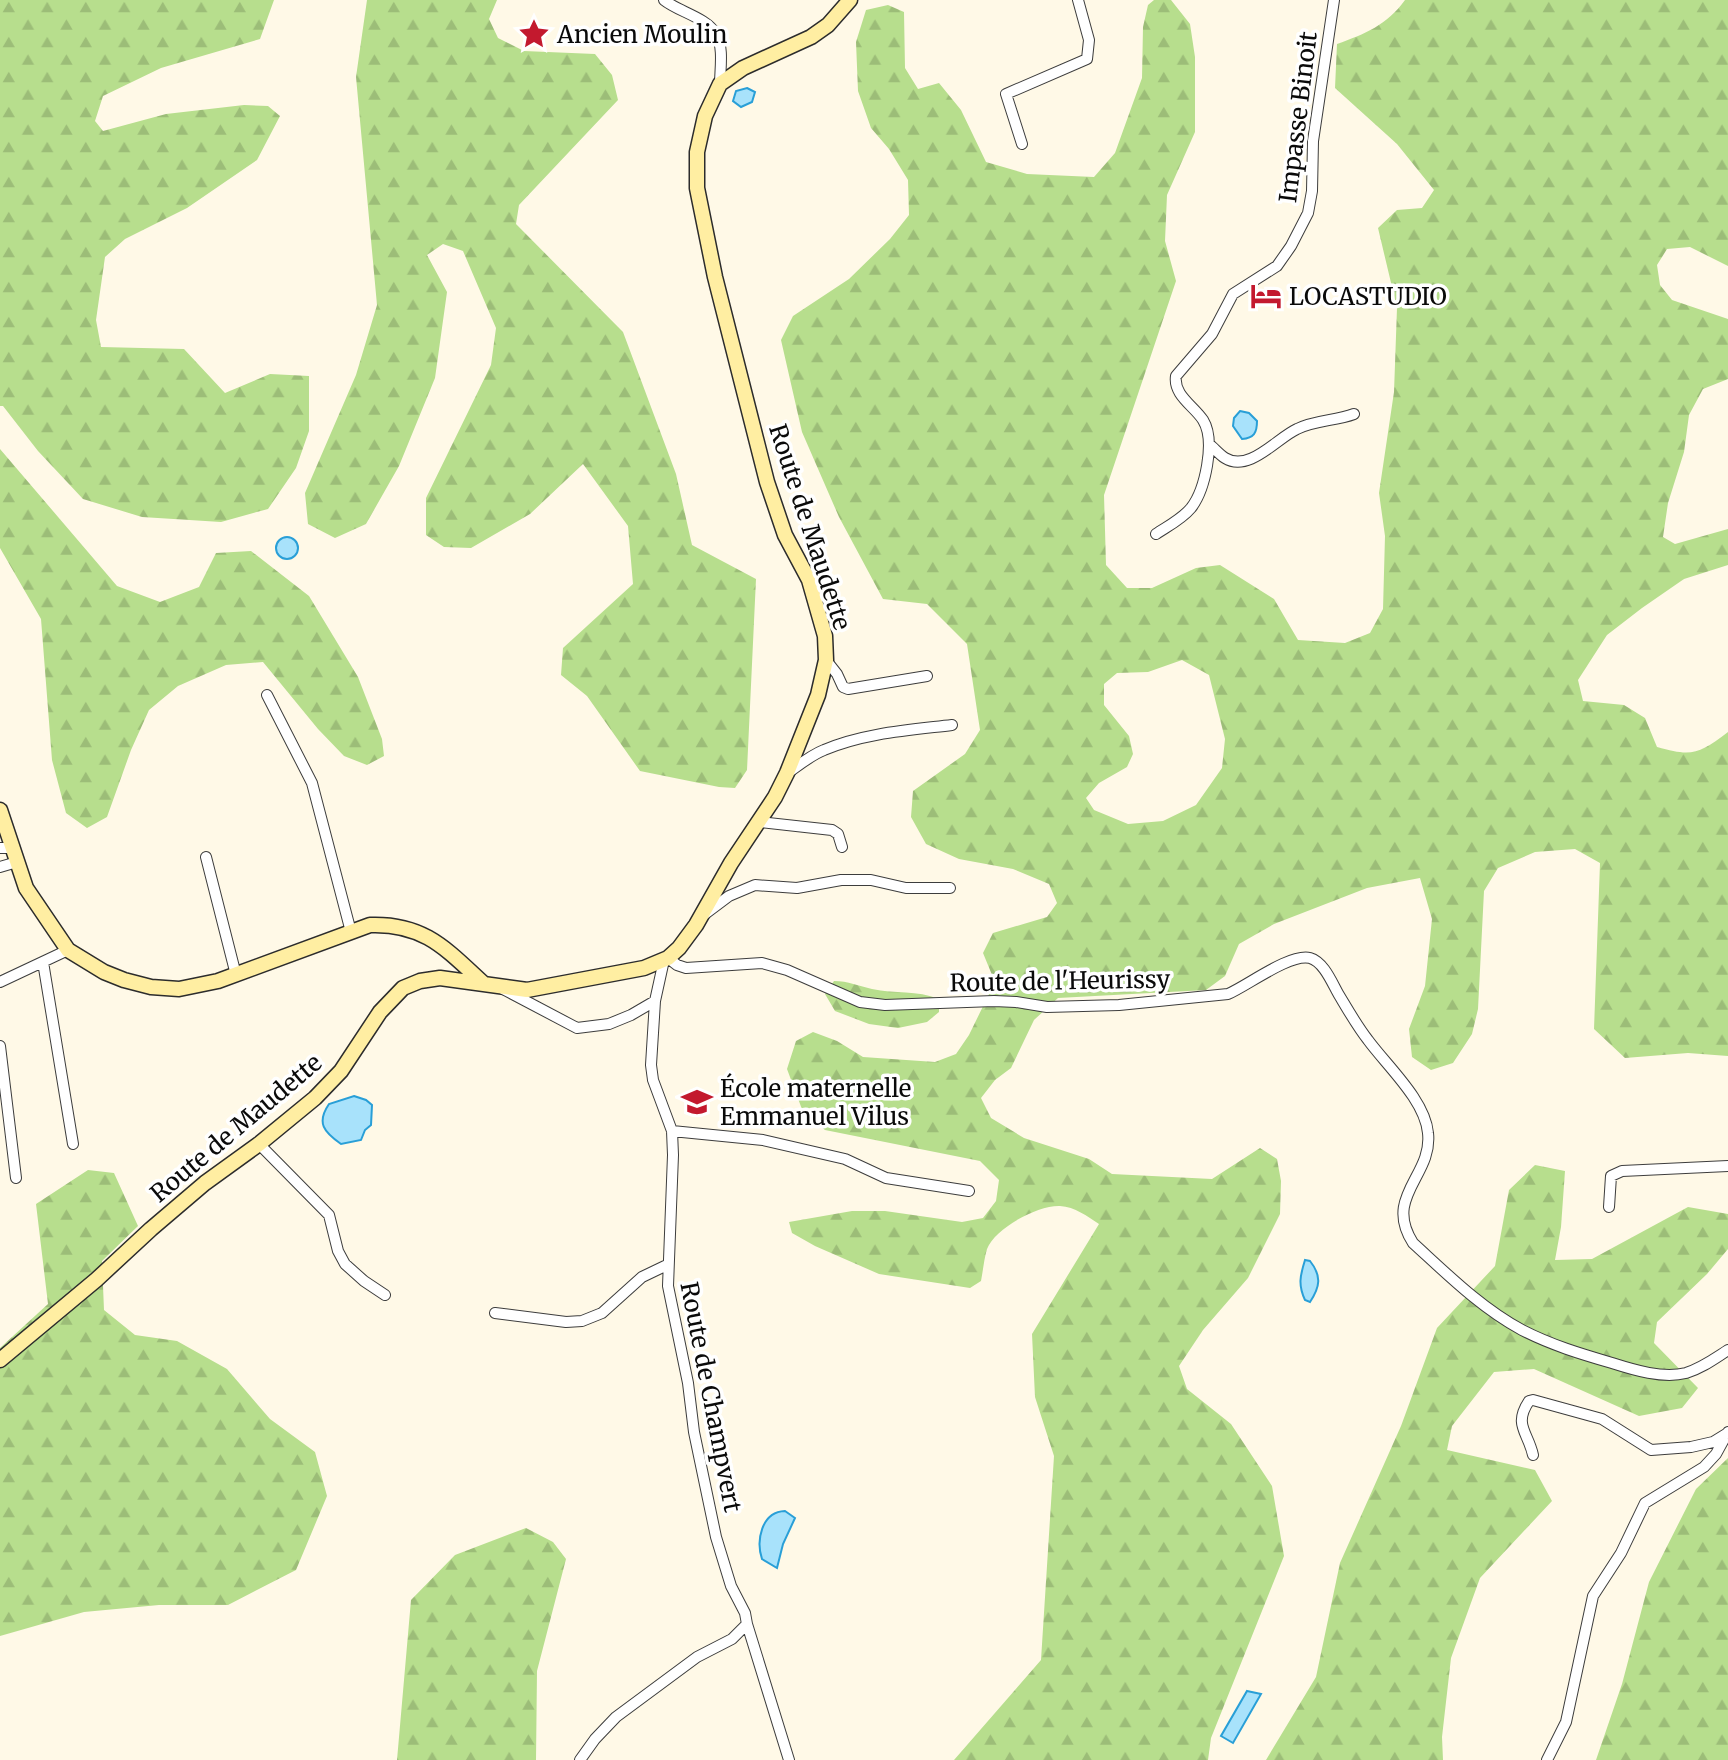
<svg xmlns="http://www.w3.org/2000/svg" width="1728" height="1760" font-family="Merriweather,serif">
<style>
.forest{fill:url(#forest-firs);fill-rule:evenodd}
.water{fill:#a8e2fb;stroke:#299fd7;stroke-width:2}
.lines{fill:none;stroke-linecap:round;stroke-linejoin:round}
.street-casing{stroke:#3d3d3d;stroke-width:12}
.secondary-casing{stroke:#2c2c2c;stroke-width:17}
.street{stroke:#fff;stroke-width:10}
.secondary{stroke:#ffeea2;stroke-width:14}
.labels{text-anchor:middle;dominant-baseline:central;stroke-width:7;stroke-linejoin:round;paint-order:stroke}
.poi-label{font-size:24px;fill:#0a0a0a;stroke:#fff;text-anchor:start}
.street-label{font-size:24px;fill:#0a0a0a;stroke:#fff}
</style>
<defs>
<pattern id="forest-firs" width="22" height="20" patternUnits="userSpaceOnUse" patternTransform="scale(1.75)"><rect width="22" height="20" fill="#b7de8d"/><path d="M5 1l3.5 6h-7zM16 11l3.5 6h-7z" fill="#9cbd78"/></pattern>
</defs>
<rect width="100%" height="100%" fill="#fff9e7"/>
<!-- forest -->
<path class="forest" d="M0,0h274l-14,39 -99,29 -58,28 -8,25 8,10 63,-17 78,-9 24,1 12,10 -23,44 -70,48 -62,31 -20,18 -9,63 5,27 83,2 41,44 45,-19 39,2v55l-13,37 -28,41 -47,13 -79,-5 -59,-18 -45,-48 -35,-45h-3z
M367,0h130l-8,19 9,19 26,13 71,3 17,21 6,25 -99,105 -3,19 107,108 53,142 16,71 64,34 -9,191 -12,18 -16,-1 -79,-16 -53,-75 -26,-21 2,-27 70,-64 -5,-58 -45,-62 -53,50 -59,34 -27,-1 -18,-12v-37l65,-133 5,-37 -33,-77 -20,-7 -16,11 20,37 -12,86 -36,88 -33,58 -31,14 -27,-14 -3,-31 51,-118 21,-70 -21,-228z
M1154,0h17l19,24 5,33v75l-28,63 -2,46 11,40 -72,214 2,70 21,23h25l44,-20 24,-3 54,34 24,41 47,3 25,-10 13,-24 2,-73 -6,-43 15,-101 3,-84 -19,-80 19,-18 25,-2 12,-18 -37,-46 -62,-56 2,-44c28,-10 50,-19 68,-44h323v266l-38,-19 -23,2 -10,16 3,20 12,15 56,19v60l-25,10 -14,26 -5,37 -16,51 -5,34 12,7 53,-15v36l-44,14 -42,29 -35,27 -29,45 5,21 41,4 21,13 12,29c35,10 42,7 71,-15v324l-40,-3 -63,5 -31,-29 6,-166 -25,-14 -40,3 -37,16 -14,23 -6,118 -6,25 -19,29 -22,7 -19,-13 -3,-28 16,-43 7,-67 -12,-41 -53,10 -93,36 -35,20 -14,32 -19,14 -148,8 -24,22 -23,48 -16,12 -14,18 10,20 33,20 65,21 23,15 100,5 48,-31 17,11 4,22 -1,33 -32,64 -45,52 -24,36 8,23 44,35 41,62 12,70 -73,182 -3,22h-254l87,-100 13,-204 -19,-59 -3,-63 67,-110c-12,-8 -24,-17 -39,-18 -22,-1 -65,22 -73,43 -3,10 -4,22 -6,32l-11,7 -91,-14 -64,-28 -23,-13 -3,-11 63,-11h33l77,11 21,-4 13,-17 3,-21 -19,-19 -155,-31 -22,-18 -16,-43 9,-28 17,-9 24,9 26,16 72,5 21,-8 13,-19 21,-43 7,-5 -14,-34 10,-20 54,-16 10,-14 -8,-19 -36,-15 -54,-10 -33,-15 -15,-27 2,-26 52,-37 15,-24 -13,-86 -40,-40 -44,-5 -44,-82 -37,-85 -21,-92 12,-24 56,-37 41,-40 19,-24 -1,-35 -19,-31 -18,-21 -13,-37 -2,-49 10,-32 22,-5 16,7 1,56 13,21 21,-6 22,27 25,52 41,12 67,3 21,-24 27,-75 1,-51 5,-22zM1182,660l27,15 16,64 -3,29 -26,37 -33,16 -35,3 -34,-14 -8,-12 13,-15 28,-16 6,-13 -4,-18 -25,-31v-21l13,-11 31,-1z
M0,449l117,137 43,16 39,-15 17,-34 35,-2 58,45 49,81 24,62 2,17 -17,9 -23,-9 -26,-27 -55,-67 -37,3 -48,21 -29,24 -18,40 -24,67 -20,11 -21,-15 -14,-53 -11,-141 -41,-71z
M834,981c14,0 25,5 38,8 23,5 45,1 67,10v13l-12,10 -29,6 -29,-4 -34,-13 -10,-17z
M1535,1165l30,6 -4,56 -6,33 37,-1 96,-52 40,7v35l-21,25 -50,48 -3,21 44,45 -16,20 -43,8 -105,-47 -40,3 -42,54 -5,24 88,20 17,31 -72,77 -29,80 -9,79 1,23h-177l50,-83 24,-114 61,-137 36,-98 58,-62 14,-76z
M88,1170l26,3 24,53 -36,35 2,49 31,25 42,6 50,28 43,50 45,33 12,44 -31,74 -68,35h-69l-75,7 -84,24v-288l48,-44 -12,-100z
M1728,1458v302h-132l26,-76 27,-102 47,-93z
M526,1528l27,14 13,17 -29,112 -1,89h-139l14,-160 44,-45z"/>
<!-- water -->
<path class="water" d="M747,88l8,4 -3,10 -11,5 -8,-6 3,-10z
M1240,411l9,2 8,8c0,12 -3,17 -15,18l-9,-13 1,-8z
M276 548a11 11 0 1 1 22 0a11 11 0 1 1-22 0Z
M354,1096l12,4 6,5 -1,20 -6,5 -4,10 -20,4c-17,-12 -25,-21 -12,-40z
M1305,1260l5,1c12,15 10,26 0,41l-5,-2c-7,-15 -5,-24 0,-40z
M785,1511l10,7 -12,26 -6,24 -15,-9c-6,-18 -1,-47 23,-48z
M1247,1691l14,3 -28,49 -12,-7z"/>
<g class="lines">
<defs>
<path id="street" d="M664,0c15,12 42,17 52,34 8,13 4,36 4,50
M1022,144l-16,-50 81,-35 2,-19 -11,-40
M1209,444c5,4 11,11 16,14 24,15 52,-20 72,-29 18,-9 38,-8 57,-15
M1156,534c12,-8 26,-15 35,-26 14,-18 25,-67 12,-88 -9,-14 -30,-25 -27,-44l36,-42 21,-40 44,-28 14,-20 17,-33 4,-22 1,-50 21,-141
M826,660l11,14 6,13 5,2 79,-13
M267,695l45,88 39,149
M788,773c11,-8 23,-18 36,-23 40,-17 86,-20 128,-25
M759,822l73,8 6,4 4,13
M0,848h12
M206,857l30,118
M0,867l17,-5
M705,914l24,-18 26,-11 42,3 44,-8h30l35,8h44
M668,958l9,7 9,3 76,-5 25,7 73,32 25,3 109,-4 22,1 31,5 72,-2 109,-11c19,-8 62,-41 82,-36 14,4 22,25 29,37 9,15 18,31 29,45 19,26 57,60 60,93 5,43 -45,63 -15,110 34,31 68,65 109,87 29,15 59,24 90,33 22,7 51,16 74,10 16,-5 28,-14 42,-23
M43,962l30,182
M0,982l68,-32
M503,989l74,39 32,-4 22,-9 24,-14
M0,1046l16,132
M672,1131l91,9 82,19 41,19 83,13
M259,1144l70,71 9,36 7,13 19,17 21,14
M1609,1207l2,-31 11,-5 106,-5
M495,1313l71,9 16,-1 20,-8 40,-36 25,-12
M1533,1455c-5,-23 -20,-30 -4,-54l4,-1 69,19 49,31 40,-3 22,-5 13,-8
M747,1624l42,136
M580,1760l15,-21 21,-22 81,-60 35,-18 15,-15 -2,-11 -14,-27 -15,-49 -22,-105 -6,-49 -20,-97 5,-131 -1,-24 -19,-51 -2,-15 4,-64 9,-41
M1547,1760l19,-38 27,-126 28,-43 24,-50 59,-36 12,-13 12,-22"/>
<path id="secondary" d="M0,810l26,78 42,62 36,22 20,8 27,7 28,2 39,-8 152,-56c54,-2 76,24 113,58
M0,1360l96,-80 55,-51 54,-46 54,-39 56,-46 26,-27 39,-59 23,-24 17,-7 20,-3 87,12 117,-22 24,-10 11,-10 17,-23 35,-62 44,-66 12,-24 31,-78 8,-35 -1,-24 -16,-56 -24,-45 -18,-53 -52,-205 -18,-89v-36l8,-36 15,-32 23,-16 68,-31 17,-12 22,-25"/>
</defs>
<!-- street casing -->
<use href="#street" class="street-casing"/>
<!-- secondary casing -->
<use href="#secondary" class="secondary-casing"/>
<!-- street -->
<use href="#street" class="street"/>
<!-- secondary -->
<use href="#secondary" class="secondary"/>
</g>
<!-- icons -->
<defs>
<symbol id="sight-bare" viewBox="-9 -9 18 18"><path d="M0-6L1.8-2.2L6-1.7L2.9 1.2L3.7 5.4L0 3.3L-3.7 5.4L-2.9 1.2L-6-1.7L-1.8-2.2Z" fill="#c3192e" stroke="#fff" stroke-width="2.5" paint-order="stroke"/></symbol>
<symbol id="hotel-bare" viewBox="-9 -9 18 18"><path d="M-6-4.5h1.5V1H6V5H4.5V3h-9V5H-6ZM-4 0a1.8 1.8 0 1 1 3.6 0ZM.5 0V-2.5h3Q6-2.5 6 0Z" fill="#c3192e" stroke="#fff" stroke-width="2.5" paint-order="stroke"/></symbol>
<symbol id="school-bare" viewBox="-9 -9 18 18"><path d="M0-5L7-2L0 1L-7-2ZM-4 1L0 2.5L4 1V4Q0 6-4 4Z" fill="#c3192e" stroke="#fff" stroke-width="2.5" paint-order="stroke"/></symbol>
</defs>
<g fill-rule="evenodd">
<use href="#sight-bare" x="512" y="12" width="44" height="44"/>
<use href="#hotel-bare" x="1244" y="274" width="44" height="44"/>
<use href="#school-bare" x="675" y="1080" width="44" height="44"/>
</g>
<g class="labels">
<!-- poi labels -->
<g class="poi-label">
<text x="557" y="34">Ancien Moulin</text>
<text x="1289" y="296">LOCASTUDIO</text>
<text x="720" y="1088">École maternelle<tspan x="720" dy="28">Emmanuel Vilus</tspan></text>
</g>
<!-- street labels -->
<g class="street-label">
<text transform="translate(1298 117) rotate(-83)">Impasse Binoit</text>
<text transform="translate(810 527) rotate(72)">Route de Maudette</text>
<text transform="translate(1060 981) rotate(-1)">Route de l'Heurissy</text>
<text transform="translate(236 1128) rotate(-40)">Route de Maudette</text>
<text transform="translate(711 1397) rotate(79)">Route de Champvert</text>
</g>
</g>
</svg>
